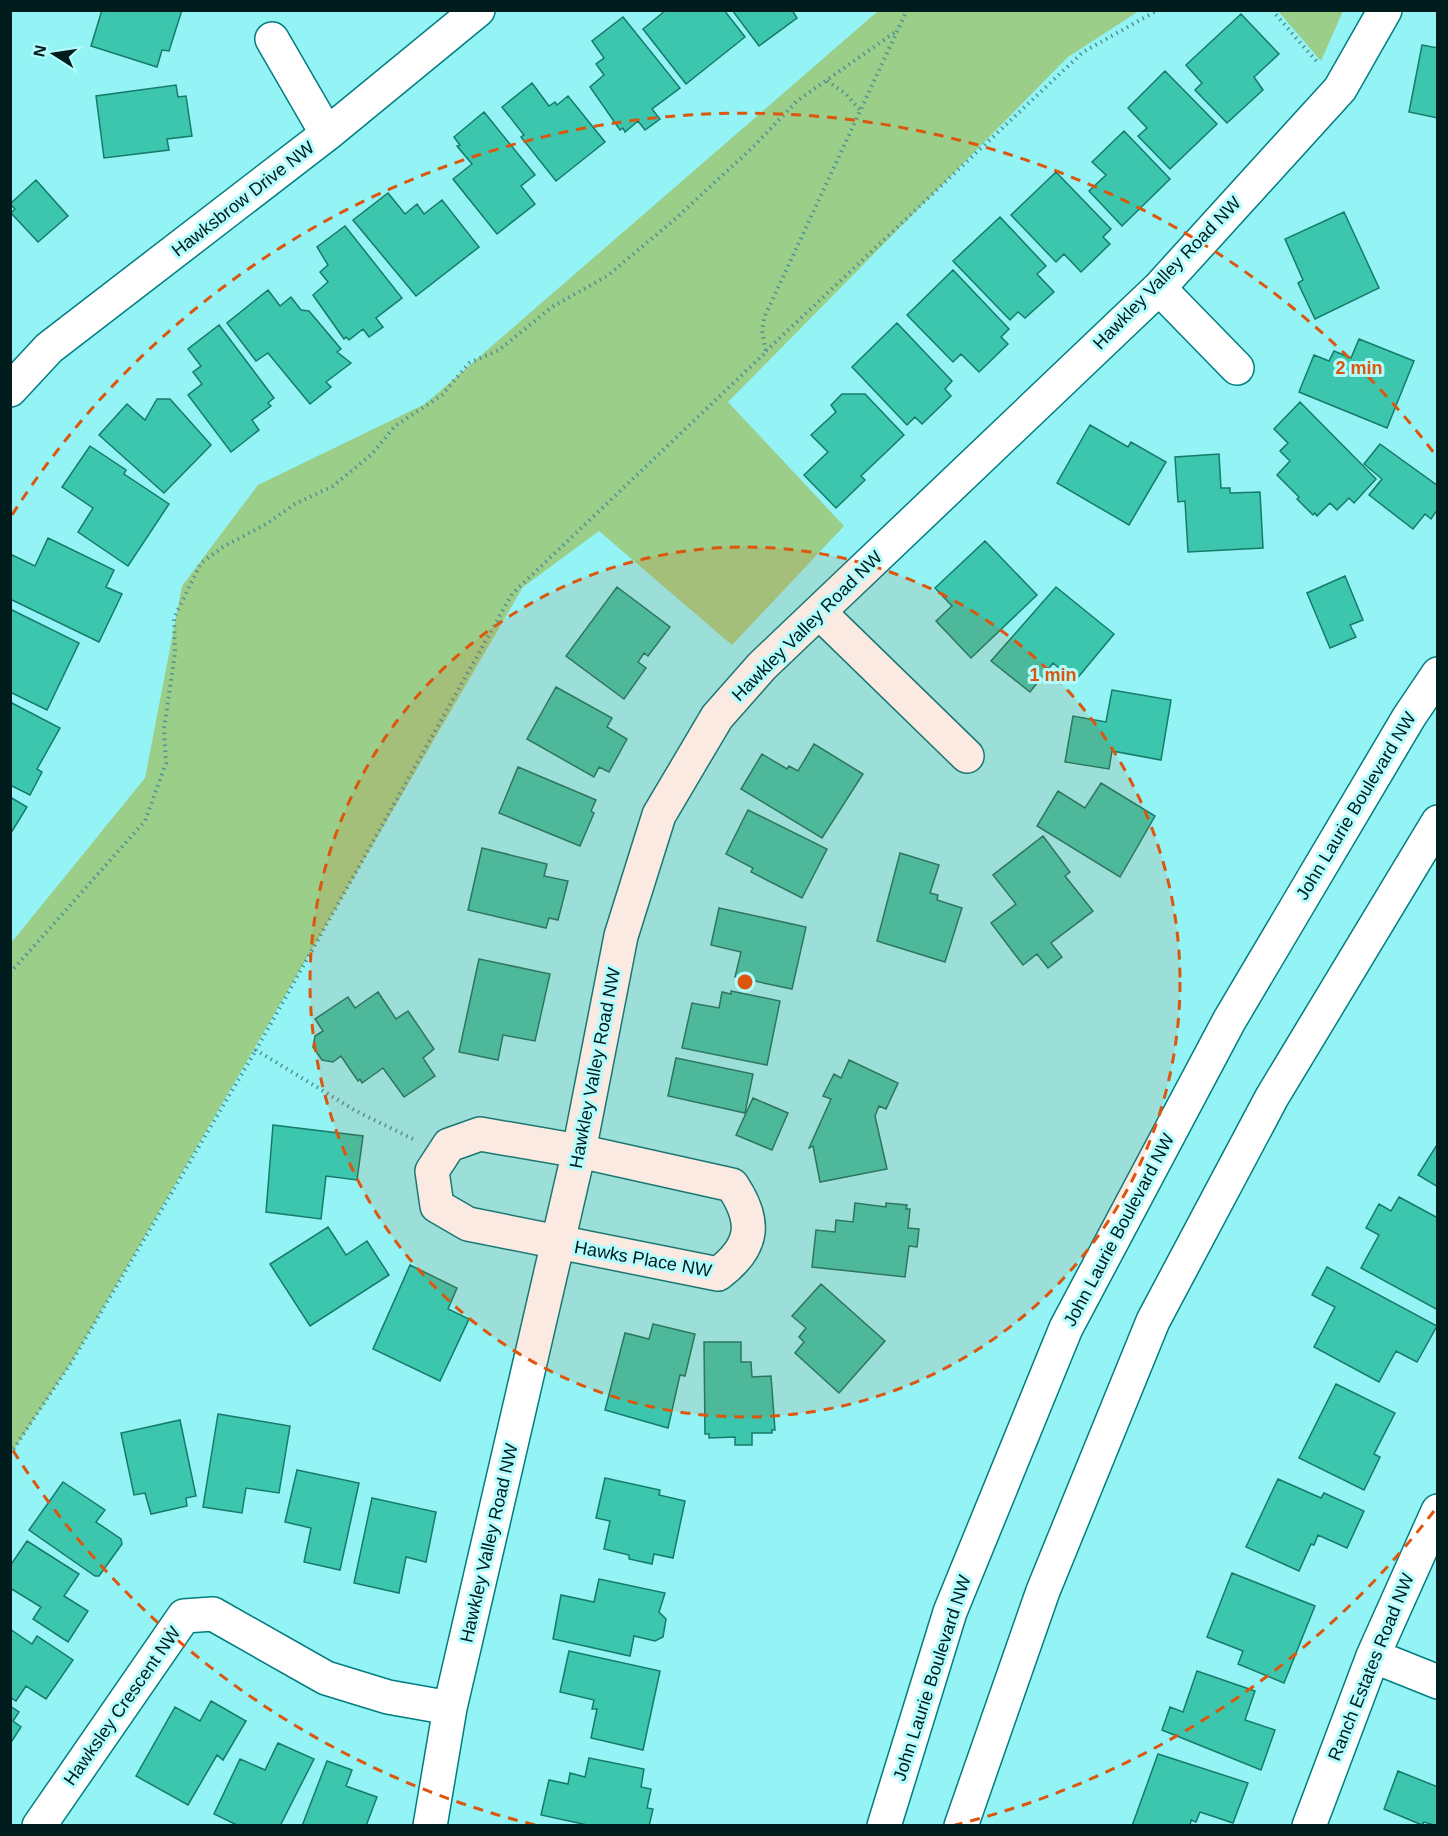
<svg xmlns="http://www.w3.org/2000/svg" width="1448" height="1836" font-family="Helvetica,sans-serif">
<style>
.green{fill:#9bce89}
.building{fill:#3bc6ad;stroke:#167b69;stroke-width:1.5}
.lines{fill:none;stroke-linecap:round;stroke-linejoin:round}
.minor-casing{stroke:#017d80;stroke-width:36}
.major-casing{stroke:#017d80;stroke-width:36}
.path{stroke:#519294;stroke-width:4;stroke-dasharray:1.5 4.5;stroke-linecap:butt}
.minor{stroke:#fff;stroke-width:33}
.major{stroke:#fff;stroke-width:33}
.ring{fill:none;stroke:#dc560d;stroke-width:3;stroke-dasharray:10 8}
.labels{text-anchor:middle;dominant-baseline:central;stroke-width:6;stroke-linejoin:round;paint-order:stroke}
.street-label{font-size:18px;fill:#001c1d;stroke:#b3fdfe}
.centre{fill:#dc560d;stroke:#b3fdfe;stroke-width:3}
.ring-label{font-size:18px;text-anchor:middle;font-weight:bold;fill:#dc560d;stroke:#b3fdfe;stroke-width:6;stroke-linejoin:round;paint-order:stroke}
</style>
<rect width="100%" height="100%" fill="#93f3f5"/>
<!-- green -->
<path class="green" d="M878,11h261l-71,46 -340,345 116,124 -112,119 -133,-114 -76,56 -452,776 -60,91v-511l134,-165 37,-192 76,-101 167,-81z
M1278,11h65l-22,50z"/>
<!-- building -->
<path class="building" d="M102,10h80l-13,41 -7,-1 -5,17 -66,-21z
M666,10h58l21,27 -59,47 -43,-55z
M732,10h60l5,8 -38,28z
M1241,14l38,40 -25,23 9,13 -36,33 -32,-33 7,-7 -16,-18z
M623,17l57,71 -28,21 8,10 -15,11 -7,-9 -13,11 -2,-4 -3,2 -30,-43 14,-12 -8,-11 8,-6 -12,-17z
M1422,45l16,3v70l-29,-6z
M1165,71l52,53 -47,45 -32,-33 9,-8 -19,-20z
M532,83l17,23 6,-4 2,3 11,-9 37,46 -49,39 -35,-44 3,-2 -22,-28z
M176,85l2,12 8,-1 6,40 -25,3 2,11 -65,8 -8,-62z
M484,112l51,63 -14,11 14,18 -38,30 -44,-55 19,-15 -15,-18 3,-1 -6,-8z
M1124,131l46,48 -48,47 -33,-35 17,-16 -14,-13z
M1056,172l55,57 -8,8 7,7 -29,28 -17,-18 -8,8 -45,-47z
M36,180l32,36 -30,26 -27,-29 4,-4 -5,-5z
M388,193l17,21 12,-10 7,10 18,-14 37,47 -63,49 -63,-76z
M1344,212l35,76 -64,31 -17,-36 5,-3 -18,-41z
M1000,217l46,49 -9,8 17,18 -29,26 -7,-6 -8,8 -57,-59z
M345,226l57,72 -26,20 7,9 -14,10 -6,-8 -14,11 -3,-3 -2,2 -31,-44 15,-13 -8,-10 8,-7 -11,-18z
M953,270l56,59 -8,8 7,7 -29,28 -18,-18 -8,8 -46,-47z
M268,290l12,16 11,-9 10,13 8,1 32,38 -4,3 14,11 -25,19 5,5 -21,17 -42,-51 -12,8 -29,-38z
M897,323l55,58 -7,8 6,7 -29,28 -7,-7 -8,8 -55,-58z
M219,325l55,73 -6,5 3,3 -19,14 7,10 -28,22 -43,-57 14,-11 -9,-12 8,-6 -13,-17z
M1359,339l55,22 -27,67 -88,-36 15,-37 15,6 5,-10 17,7z
M842,394h23l39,41 -43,41 4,4 -29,28 -32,-33 24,-23 -17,-17 25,-23 -5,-7z
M157,399h13l41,46 -47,48 -65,-58 28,-31 18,16z
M1300,402l76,77 -22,24 -5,-5 -12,12 -7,-7 -13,13 -2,-3 -2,2 -16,-16 2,-2 -22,-22 13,-14 -10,-10 8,-8 -14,-14z
M1090,425l38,22 3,-5 35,20 -37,63 -72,-42z
M1380,444l58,42v23l-7,10 -6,-5 -12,15 -44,-34 13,-16 -18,-15z
M90,446l36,24 -2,4 45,30 -41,62 -50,-34 15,-24 -31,-21z
M1219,454l2,34h9v5l30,-1 3,56 -75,4 -3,-51 -7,1 -3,-45z
M48,538l66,32 -8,17 16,7 -23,48 -89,-43v-45l25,12z
M985,541l52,54 -66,63 -35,-37 16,-15 -17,-18z
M1345,576l18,44 -13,5 6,12 -26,11 -23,-55z
M617,587l53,40 -22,29 -4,-3 -6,9 8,6 -22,31 -58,-43z
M1056,587l58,47 -39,47 -22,-18 -23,29 -39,-31z
M10,609l69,34 -32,67 -37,-18z
M556,687l56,31 -5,9 20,12 -18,33 -10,-5 -5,10 -67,-38z
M1112,690l59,10 -10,60 -49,-9 -3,18 -44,-7 8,-46 33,6z
M10,702l50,26 -23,41 5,3 -12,23 -20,-10z
M814,744l49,30 -41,64 -81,-49 21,-35 25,15 2,-3 9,5z
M518,767l78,33 -5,11 3,2 -14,33 -81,-33z
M1101,783l54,33 -35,61 -83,-51 21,-35 27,17z
M10,797l17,10 -16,26h-1z
M748,810l79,39 -25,49 -51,-26 2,-4 -27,-14z
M1043,836l27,36 -5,4 28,35 -42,32 11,14 -14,11 -11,-14 -14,11 -32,-42 25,-19 -23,-29z
M482,848l65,16 -3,12 24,5 -10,39 -9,-2 -3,10 -78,-18z
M900,853l39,12 -9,28 8,2 -1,5 25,8 -17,54 -68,-21z
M719,908l87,19 -14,62 -57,-12 6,-25 -30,-7z
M479,959l71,15 -15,67 -32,-6 -5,25 -39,-8z
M731,991l49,10 -13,64 -85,-17 10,-45 27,5 3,-16 9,2z
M378,992l18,27 12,-8 26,38 -11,9 12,18 -31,21 -21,-29 -21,15 -2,-4 -2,2 -17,-25 -8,6 -11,-2 -9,-13 2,-11 8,-5 -8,-12 33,-22 7,11z
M676,1058l77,16 -8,39 -77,-17z
M849,1060l49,23 -12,26 -7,-3 -4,10 12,53 -67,13 -7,-36 -4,2 22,-49 -8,-3 11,-22 7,4z
M753,1098l35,15 -16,37 -36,-15z
M273,1125l90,11 -6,44 -31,-4 -5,43 -55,-7z
M1438,1143v44l-20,-12z
M1399,1197l39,21v92l-77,-42 18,-33 -13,-7 13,-24 12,7z
M855,1203l31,4v-4l21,2 -1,4h4l-2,19 11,1 -2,18 -8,-1 -4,31 -93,-10 4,-37 19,2 1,-12 17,2z
M328,1227l18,28 21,-14 22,34 -79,51 -40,-62z
M410,1265l47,23 -9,21 21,10 -29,62 -67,-32z
M1327,1267l110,59 -20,36 -21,-11 -17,31 -65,-35 21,-40 -23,-12z
M821,1284l64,57 -46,52 -44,-40 9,-11 -5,-5 7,-9 -14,-12z
M653,1324l42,10 -10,42 -5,-1 -12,53 -63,-18 20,-77 24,6z
M704,1342h37v20h10l1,15 19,-1 4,54h-3v3h-20v12h-17v-8l-26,1v-4h-4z
M1336,1384l59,29 -21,41 6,3 -16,33 -65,-32z
M218,1414l72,12 -11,67 -33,-5 -4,25 -39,-6z
M180,1420l16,76 -10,2 1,8 -36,8 -6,-21 -11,2 -13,-62z
M297,1470l62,13 -19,87 -36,-8 7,-34 -26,-6z
M605,1478l55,12 -1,5 26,6 -12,57 -19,-4 -2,10 -23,-5v-4l-25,-6 6,-28 -14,-3z
M1278,1479l43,19 3,-5 40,18 -17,37 -29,-13 -4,10 -3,-1 -12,27 -53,-24z
M63,1482l42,28 -9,12 25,17 1,5 -23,32h-4l-66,-46z
M372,1498l64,14 -10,50 -20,-5 -7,36 -45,-10z
M27,1541l52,33 -15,22 24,15 -20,31 -35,-23 8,-12 -31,-19v-22z
M1232,1573l83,33 -31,77 -46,-19 5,-13 -36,-14z
M599,1579l66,14 -6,19 7,7 -3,18 -8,4 -21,-5 -4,20 -77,-17 8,-44 33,7z
M10,1629l22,15 5,-8 36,24 -27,39 -20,-13 -10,15 -6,-4z
M569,1651l91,20 -17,79 -52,-12 6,-29h-5l2,-9 -34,-8z
M1197,1671l58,20 -10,29 30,10 -14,40 -99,-40 8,-23 13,5z
M211,1701l35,20 -23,39 -6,-5 -29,50 -52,-29 39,-69 25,14z
M10,1706l9,6 -6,9 8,6 -11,17z
M278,1743l36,16 -34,67h-41l-25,-12 26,-55 25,11z
M1158,1754l90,29 -15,40 -33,-11 -4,10 -5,-2 -1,6h-58z
M589,1758l55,11 -3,18 10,2 -4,19 6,1 -4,17h-57l-51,-11 8,-35 19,4 2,-11 15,4z
M327,1761l25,9 -6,16 31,11 -11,29h-64z
M1398,1771l40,16v39l-14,-4 -2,3 -38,-16z"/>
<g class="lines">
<defs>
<path id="minor" d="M272,39l55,95
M1159,288l78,80
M10,390l39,-42 278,-214 151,-124
M819,612l148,144
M480,1134l99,17 153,34c25,37 22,62 -14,89l-250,-50 -31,-18 -5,-35 17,-26z
M1373,1656l65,26
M39,1826l145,-210 29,-2 113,64 62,19 62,11
M430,1826l20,-118 129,-557 42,-215 38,-121 58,-98 45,-51 397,-378 181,-199 45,-79
M1309,1826l64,-170 65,-145"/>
<path id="major" d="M884,1826l66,-214 116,-284 163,-307 180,-304 29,-43
M961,1826l82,-235 110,-270 119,-224 166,-275"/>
</defs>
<!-- minor casing -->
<use href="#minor" class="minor-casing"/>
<!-- major casing -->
<use href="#major" class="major-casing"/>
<!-- path -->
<path class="path" d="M1272,10l45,52
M827,81l18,12 15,17
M766,351l317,-299 75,-42
M10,973l135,-152 21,-58 -2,-34 11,-76 -1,-35 27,-55 22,-16 43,-23 29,-20 38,-18 38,-31 24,-29 47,-31 27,-32 30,-13 53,-43 55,-31 67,-56 78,-72 45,-47 101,-71
M413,1139l-57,-28 -100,-61 256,-456 254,-242 -4,-21 2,-13 143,-308
M10,1454l61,-91 185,-313"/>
<!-- minor -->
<use href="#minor" class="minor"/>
<!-- major -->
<use href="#major" class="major"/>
</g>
<!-- distance rings -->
<circle cx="745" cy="982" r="435" fill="#dc560d" fill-opacity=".12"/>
<g class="ring">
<circle cx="745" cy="982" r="435"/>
<path d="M1434 1511A869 869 0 0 1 955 1825M535 1825A869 869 0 0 1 12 1449M12 515A869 869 0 0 1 1434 453"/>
</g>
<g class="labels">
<!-- street labels -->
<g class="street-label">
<text transform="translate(243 199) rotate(-38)">Hawksbrow Drive NW</text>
<text transform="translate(1167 273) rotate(-46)">Hawkley Valley Road NW</text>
<text transform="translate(807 626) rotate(-45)">Hawkley Valley Road NW</text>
<text transform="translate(1356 806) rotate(-59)">John Laurie Boulevard NW</text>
<text transform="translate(595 1068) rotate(-79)">Hawkley Valley Road NW</text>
<text transform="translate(1119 1230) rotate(-62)">John Laurie Boulevard NW</text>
<text transform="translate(643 1259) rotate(10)">Hawks Place NW</text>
<text transform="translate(489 1543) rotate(-77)">Hawkley Valley Road NW</text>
<text transform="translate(1371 1667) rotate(-68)">Ranch Estates Road NW</text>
<text transform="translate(932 1678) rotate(-72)">John Laurie Boulevard NW</text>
<text transform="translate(122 1706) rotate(-55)">Hawksley Crescent NW</text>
</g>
</g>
<circle cx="745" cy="982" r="9" class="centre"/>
<g class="ring-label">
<text x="1359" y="374">2 min</text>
<text x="1053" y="681">1 min</text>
</g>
<!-- border -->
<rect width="1448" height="1836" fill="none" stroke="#001c1d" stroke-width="24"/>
<!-- north arrow -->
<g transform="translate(54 54) rotate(282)" stroke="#b3fdfe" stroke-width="4.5" paint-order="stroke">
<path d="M0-4.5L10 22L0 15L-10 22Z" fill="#001c1d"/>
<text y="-9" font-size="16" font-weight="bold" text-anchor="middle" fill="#001c1d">N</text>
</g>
</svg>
